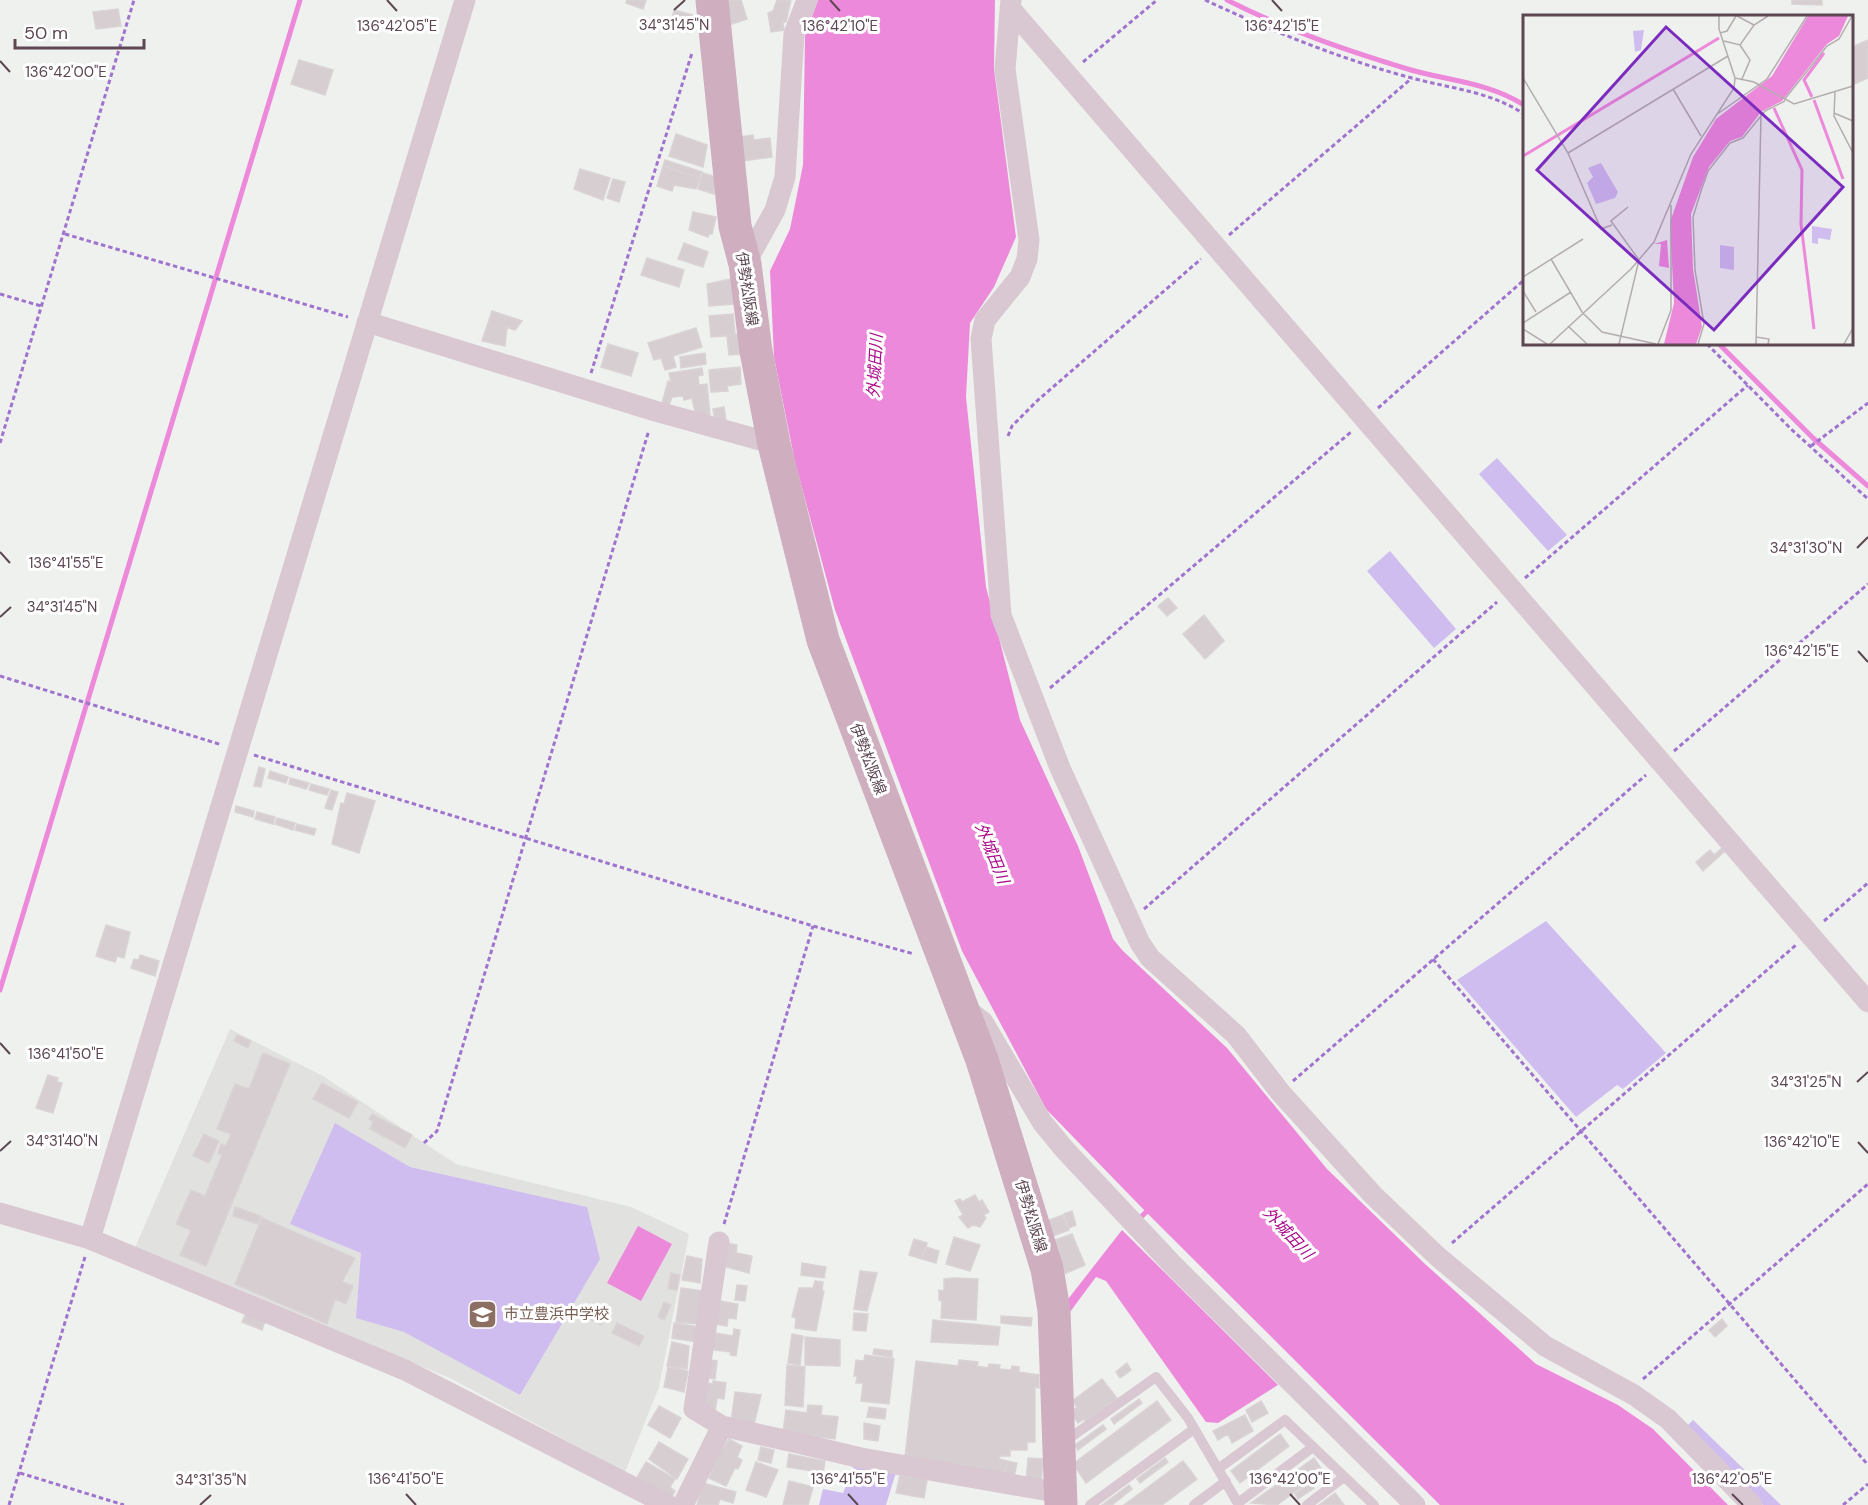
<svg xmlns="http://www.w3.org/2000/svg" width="1868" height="1505" font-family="'DM Sans','Noto Sans JP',sans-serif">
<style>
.education{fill:#e1e2e0}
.green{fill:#cfbdef}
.water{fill:#ed89da}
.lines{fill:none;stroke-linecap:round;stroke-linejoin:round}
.stream{stroke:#ed89da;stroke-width:5}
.building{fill:#d6ced1;stroke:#dad3d5;stroke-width:1.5}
.path{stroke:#a074ce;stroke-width:3;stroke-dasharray:4.5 3;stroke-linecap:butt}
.lane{stroke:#d9c8d1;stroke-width:10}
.street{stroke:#d9c8d1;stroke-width:21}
.primary{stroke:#ceaebf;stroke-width:33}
.ticks{fill:none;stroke:#5c4752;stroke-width:2}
.labels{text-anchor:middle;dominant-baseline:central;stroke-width:6;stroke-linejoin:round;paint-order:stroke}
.street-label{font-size:15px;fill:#5c4752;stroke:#fff}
.education-label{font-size:15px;fill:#785e54;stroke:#fff;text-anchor:start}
.water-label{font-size:16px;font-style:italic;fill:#ab0b8c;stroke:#fff}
.inset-river{fill:none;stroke:#ed89da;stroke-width:3}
.inset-road{fill:none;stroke:#b4adb0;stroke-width:1.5}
.view{fill:#7b2cbf;fill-opacity:0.15;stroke:#7b2cbf;stroke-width:3}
.inset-edge{fill:none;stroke:#5c4752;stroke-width:3}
.ticks-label{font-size:15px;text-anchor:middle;fill:#5c4752;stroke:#fff;stroke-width:6;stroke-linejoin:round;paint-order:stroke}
</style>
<rect width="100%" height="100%" fill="#eff1ef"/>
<!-- education -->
<path class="education" d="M230,1029l93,47 133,88 175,43 58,27 -30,153 -34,85 -175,-94 -316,-128z"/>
<!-- green -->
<path class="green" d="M1497,458l70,77 -19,16 -69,-77z
M1390,551l66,78 -22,19 -67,-77z
M1546,921l120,132 -43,36 -6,-4 -41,32 -119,-137z
M335,1123l75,44 177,40 13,52 -80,136 -116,-63 -48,-14 5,-65 -71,-29z
M1693,1420l88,85h-18l-77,-78z
M856,1461l41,8 -11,36h-67l4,-16 20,4z"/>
<!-- water -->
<path class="water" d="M818,0h177l-1,69 22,168 -22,50 -24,36 -4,74 20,190 34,133 58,126 35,93 10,12 104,97 100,121 97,94 112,101 82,41 35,24 75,76h-288l-294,-293 -100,-103 -84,-158 -127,-341 -40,-148 -21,-105 -4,-86 20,-42 13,-64 2,-129z
M638,1226l34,18 -31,57 -34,-18z
M1122,1230l156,155 -60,38 -12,-1 -100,-141 -10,-4 -29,39 -2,-13z"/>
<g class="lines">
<!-- stream -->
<path class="stream" d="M1227,0c59,30 121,51 184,70 39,11 79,13 113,35
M1719,344l94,94 55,48
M0,990l300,-990
M1140,1218l6,-6"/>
</g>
<!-- building -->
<path class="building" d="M627,0h19l-3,9 -17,-6z
M721,0h20l6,19 -18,6z
M777,0h14l-5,22h-3l1,8 -13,2 -3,-19 5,-2z
M1792,0h30v5l-30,-1z
M118,9l3,17 -25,3 -3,-17z
M674,10l19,5 -2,10 -19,-6z
M1868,40v38l-16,7v-38z
M299,60l34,10 -8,25 -34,-11z
M676,134l31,11 -4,22 -34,-11z
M753,135l1,5 16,-2 2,19 -29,4 -3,-24z
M665,160l37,12 -2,6 -37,-12z
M663,166l37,12 -4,11 -22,-4 -2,6 -15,-5z
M580,169l30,9 -7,22 -29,-11z
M703,173l16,5 -5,16 -16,-5z
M613,179l12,3 -6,20 -12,-4z
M693,212l23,5 -4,17h-3l-1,3 -19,-7z
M684,243l24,9 -5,15 -25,-8z
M647,258l37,12 -5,17 -38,-12z
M731,279l4,25 -26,2 -2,-22z
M492,311l30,10 -7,9 -8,-3 -2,19 -23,-5z
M733,314l2,21 -24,2 -2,-21z
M696,328l6,19 -29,9 3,11 -11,3 -4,-12 -7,2 -6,-17z
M742,333l1,21 -14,1 -2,-19z
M608,344l30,9 -7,23 -30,-9z
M705,353l1,11 -25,4 -1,-11z
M740,367l1,17 -14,2 1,5 -17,1 -2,-22z
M702,368l1,7 -5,1 1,9 8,-1 3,31 -14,2 -4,-19 -8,2 -1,-4 -11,1 -4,12 -7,-2 7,-26 3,1 -2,-9z
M724,407l2,13 -11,1 -2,-12z
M1168,598l9,10 -10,8 -9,-10z
M1204,615l20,26 -19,18 -22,-25z
M259,767l6,2 -4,18 -7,-1z
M270,771l18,6 -2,6 -18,-5z
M290,778l19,5 -3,6 -17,-5z
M311,784l18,5 -2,6 -18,-5z
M331,790l7,2 -6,18 -7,-2z
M347,793l28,8 -16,52 -27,-9 9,-41 3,1z
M236,806l18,5 -1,6 -18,-5z
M257,812l18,5 -2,7 -18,-5z
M277,818l18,5 -2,7 -18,-6z
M297,824l19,5 -2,6 -19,-5z
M1722,848l3,3 -22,20 -7,-9 14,-12 4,5z
M106,925l24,7 -6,26 -7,-2 -2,6 -19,-6z
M140,955l19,6 -4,15 -24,-8 3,-9 5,1z
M237,1035l14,6 -3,7 -14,-7z
M263,1053l27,11 -84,202 -26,-11 11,-25 -15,-6 15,-34 14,6 17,-41 -4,-2 3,-9 5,2 5,-12 -14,-5 18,-45 14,5z
M48,1075l10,3 -1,4 5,1 -9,30 -17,-5z
M322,1083l36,19 -9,16 -36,-19z
M372,1114l40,21 -7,13 -35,-19 3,-7 -4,-3z
M204,1134l15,7 -10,22 -16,-7z
M975,1195l4,7 3,-2 7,12 -5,3 2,3 -6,9 -7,-2 -5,3 -9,-11 4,-2 -8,-14 5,-2 2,3z
M235,1207l26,9 -3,8 -25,-8z
M1072,1211l4,14 -7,3 -5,-14z
M1063,1215l6,15 -19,7 -6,-15z
M262,1218l93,40 -13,24 11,4 -7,18 -11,-5 -8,25 -92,-40z
M1072,1234l13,31 -21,9 -9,-22 4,-1 -4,-11z
M954,1237l26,8 -10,26 -24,-7z
M914,1239l13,4 -5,16 -13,-4z
M727,1243l10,2 -1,8 16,3 -3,17 -30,-8z
M926,1247l13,4 -3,12 -14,-4z
M687,1256l15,3 -2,24 -18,-3z
M802,1263l24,4 -2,11 -23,-3z
M860,1271l17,2 -10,38 -13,-2z
M671,1273l9,2 -3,15 -9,-1z
M954,1278l24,1 -2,41 -35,-2 1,-17 -3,-1v-10l5,1v-12z
M815,1281l8,1 -1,9h2l-8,40 -21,-3 1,-10 -4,-1 7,-29h14z
M737,1285l10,1 -2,15 -10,-1z
M681,1288l22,3 -5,33 -22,-2z
M714,1300l24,4 -2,15 -8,-1 -1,8 -17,-3z
M664,1302l7,3 -7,15 -6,-3z
M589,1308l17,9 -5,8 -17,-9z
M246,1313l19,8 -3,9 -20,-8z
M854,1313l14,1 -2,17 -13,-1z
M1001,1316l31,2 -1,8 -30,-3z
M1722,1319l5,7 -12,11 -6,-7z
M933,1320l67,7 -2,18 -67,-3z
M617,1323l27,13 -5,10 -27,-13z
M674,1323l25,4 -2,15 -25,-4z
M734,1329l6,1 -4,26 -6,-1 1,-3 -24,-3 3,-17 23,4z
M792,1334l11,2 -3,29 -12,-2z
M805,1337l35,3v26l-35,-1z
M672,1342l17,4 -2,23 -20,-3z
M874,1349l18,2v6l-19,-3z
M865,1355l29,4 -5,45 -28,-3 2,-18h-7l1,-7h-3l2,-16 8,1z
M704,1359l13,2 -2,18 -13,-2z
M959,1360l19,2 -1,4 11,2 1,-4 11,1 -1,4 12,1 1,-4 7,1v5l20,3v13l-4,-1v55h-8v8h-17v6h-10l-1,3 8,2 -3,19 -99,-23 11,-96 42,5z
M1127,1363l4,7 -11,8 -4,-6z
M787,1365l18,2 -2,40 -18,-2z
M668,1367l20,4 -4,21 -20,-5z
M1102,1379l15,19 -32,23 -1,-2 -6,4 -8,-11 7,-5 -5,-6z
M713,1381l13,2 -2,16 -7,-1 -2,14 -12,-2 -2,-28 12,2z
M735,1392l26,3 -7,30 -23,-3z
M1139,1399l3,4 -28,21 -3,-5z
M1157,1401l14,19 -85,63 -13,-19z
M1261,1401l7,12 -16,9 -6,-12z
M808,1405l14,1 -1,9 17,2 -3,22 -52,-7 3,-22 21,3z
M659,1406l22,12 -11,20 -22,-13z
M869,1407l17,2 -1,10 -18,-2z
M1245,1415l8,16 -21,12 -4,-9 -10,6 -5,-9z
M864,1423l16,3 -2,15 -14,-2z
M1103,1425l3,4 -28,21 -3,-5z
M1280,1434l9,12 -49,37 -9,-12z
M729,1439l13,7 -5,11 5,3 -4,9 -3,-1 -9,18 -17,-8 9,-23z
M659,1442l29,17 -11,20 -28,-20z
M761,1447l13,3 -3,13 -13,-3z
M789,1454l36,7 -2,12 -36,-6z
M1028,1458l15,1 -2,25 -15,-1z
M1165,1458l3,4 -28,21 -3,-4z
M1314,1458l9,13 -46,34 -26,-2z
M1007,1461l10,2 -3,14 -10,-2z
M1183,1461l14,18 -35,26h-38z
M646,1462l29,17 -5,8 5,4 -4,7 -35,-19z
M756,1462l22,8 -12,27 -20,-7z
M900,1475l27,5 -3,18 -28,-5z
M789,1481l24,6 -5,18h-25z
M703,1483l33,9 -3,11 -13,-4 -2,6h-21z
M1310,1483l4,5 -16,11 -3,-5z
M1129,1485l3,4 -20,16h-10z
M1335,1493l9,12h-25z"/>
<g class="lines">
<!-- path -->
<path class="path" d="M1205,0c67,31 135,59 207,78 40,11 77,13 112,36
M1083,62l74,-62
M65,234l283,83
M1229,235l183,-157
M0,294l41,12
M1707,344l84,85 77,70
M591,373l101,-320
M1378,408l146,-128
M1008,436l4,-10 26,-26 163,-141
M0,443l134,-443
M1811,446l57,-43
M1525,578l223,-193
M0,676l222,69
M1050,688l301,-256
M1674,751l194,-167
M254,755l559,171 101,28
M1144,909l353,-307
M1824,921l44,-38
M1433,959l435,506
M1293,1081l353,-306
M424,1143l13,-12 212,-701
M724,1224l89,-298
M1452,1243l344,-298
M1643,1379l225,-195
M20,1473l104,32
M9,1505l76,-248
M1843,1505l25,-21"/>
<!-- lane -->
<path class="lane" d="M1064,1442l92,-65 32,41 51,87
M1218,1469l67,-49 89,85
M1238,1503l75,-56
M1090,1505l104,-76
M1194,1505l32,-24
M1307,1505l37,-28"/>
<!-- street -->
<path class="street" d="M1011,0l-6,69 24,171 -2,19 -7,18 -35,43 -4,19 20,276 59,153 80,175 10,15 86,77 44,57 93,103 64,61 108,90 89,49 34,24 84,86
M1010,8l858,994
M745,264l30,-54 10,-33 9,-143 13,-34
M367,322l288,89 119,33
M971,1013l12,9 59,100 23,28 108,115 242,240
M0,1213l90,26 315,131 263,135
M90,1239l375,-1239
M719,1242l-25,167 28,17 76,17 63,15 200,35
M683,1505l39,-79"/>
<!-- primary -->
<path class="primary" d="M712,0l23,226 10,38 11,87 18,93 49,196 159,420 65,209 7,41 7,195"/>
</g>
<!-- ticks -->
<path class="ticks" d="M387,0l10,11M830,0l10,11M1272,0l10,11M674,10l11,-10M0,61l10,11M1857,548l11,-11M0,552l10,11M0,617l11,-10M1858,651l10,11M0,1043l10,11M1857,1082l11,-10M1858,1142l10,11M0,1151l11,-10M406,1494l10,11M848,1494l10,11M1290,1494l10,11M1732,1494l11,11M200,1505l11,-10"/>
<!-- icons -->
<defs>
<symbol id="school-square" viewBox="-11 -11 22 22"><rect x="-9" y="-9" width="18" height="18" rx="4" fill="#8d6e63" stroke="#fff"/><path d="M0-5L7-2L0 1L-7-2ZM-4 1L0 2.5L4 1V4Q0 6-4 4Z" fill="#fff"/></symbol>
</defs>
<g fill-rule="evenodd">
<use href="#school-square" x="466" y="1298" width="33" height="33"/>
</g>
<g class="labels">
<!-- street labels -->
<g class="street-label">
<text transform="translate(747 289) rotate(81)">伊勢松阪線</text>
<text transform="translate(868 759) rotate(69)">伊勢松阪線</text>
<text transform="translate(1031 1216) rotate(73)">伊勢松阪線</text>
</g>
<!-- education labels -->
<g class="education-label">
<text x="504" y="1314">市立豊浜中学校</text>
</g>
<!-- water labels -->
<g class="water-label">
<text transform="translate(875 366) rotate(-87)">外城田川</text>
<text transform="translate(992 853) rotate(68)">外城田川</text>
<text transform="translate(1288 1233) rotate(47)">外城田川</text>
</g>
</g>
<!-- overview -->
<g transform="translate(1523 15)">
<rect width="330" height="330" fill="#eff1ef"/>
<path d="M121,15l-3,20 -6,2 -2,-21zM78,148l17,29 -3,6 -19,6 -9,-21 6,-6 -5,-9zM289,211l20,3 -2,11 -12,-2v6l-6,-1zM197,230l14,2v23l-14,-2z" fill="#cfbdef"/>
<path d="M285,1h40l-9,20 -12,8 -45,57 -21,11 -19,25 -12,4 -21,26 -18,47 2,55 9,58 -6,17h-32l10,-41 -4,-81 23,-65 23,-38 56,-43zM144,225l2,28 -10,-2 2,-22h-7z" fill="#ed89da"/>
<path class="inset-river" d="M289,82l-8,-17 20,-27M291,85l29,79M251,93l28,62 -1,54 13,105M0,141l196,-118"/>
<path class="inset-road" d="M214,1l17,9M197,18l7,-2 9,-15M201,26l16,4 14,-20 14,-9M217,30l10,15 -8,19M0,63l45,75 33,76 11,-4M212,63l19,4 40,22 59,-18M150,74l28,47M312,76l-1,25 19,37M261,85l43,-54 12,-7 13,-23M311,98l19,8M193,100l51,-36 40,-63M45,138l160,-97M28,244l31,53 20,20 54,12M0,262l60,-38M0,276l13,21M0,308l48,-31M45,311l19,18M0,314l24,15M233,322l13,2 -1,5M27,329l81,-75 23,-27 37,-88 43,-66 1,-10 -16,-49v-13M96,329l20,-84 -28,-39 17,-14M135,329l13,-34v-105M175,329l6,-20 -9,-54 -2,-53 8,-26 7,-20 22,-28 13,-5 22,-27 20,-10M233,329l5,-230M321,329l9,-16"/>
<path class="view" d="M143,12l177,160 -129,143 -177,-160z"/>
<rect width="330" height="330" class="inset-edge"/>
</g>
<g class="ticks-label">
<text x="674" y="30">34°31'45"N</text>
<text x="840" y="31">136°42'10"E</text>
<text x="1282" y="31">136°42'15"E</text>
<text x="397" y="31">136°42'05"E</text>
<text x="66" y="77">136°42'00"E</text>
<text x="1806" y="553">34°31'30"N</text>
<text x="66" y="568">136°41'55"E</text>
<text x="62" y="612">34°31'45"N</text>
<text x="1802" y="656">136°42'15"E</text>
<text x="66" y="1059">136°41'50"E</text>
<text x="1806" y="1087">34°31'25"N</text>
<text x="62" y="1146">34°31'40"N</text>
<text x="1802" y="1147">136°42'10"E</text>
<text x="406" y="1484">136°41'50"E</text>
<text x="848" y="1484">136°41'55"E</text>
<text x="1290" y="1484">136°42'00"E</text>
<text x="1732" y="1484">136°42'05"E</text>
<text x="211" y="1485">34°31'35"N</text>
</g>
<!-- scale -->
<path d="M15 39v9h129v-9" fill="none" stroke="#5c4752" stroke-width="3"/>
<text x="24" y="39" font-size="18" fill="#5c4752" stroke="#ffffff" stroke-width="4.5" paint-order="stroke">50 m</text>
</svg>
